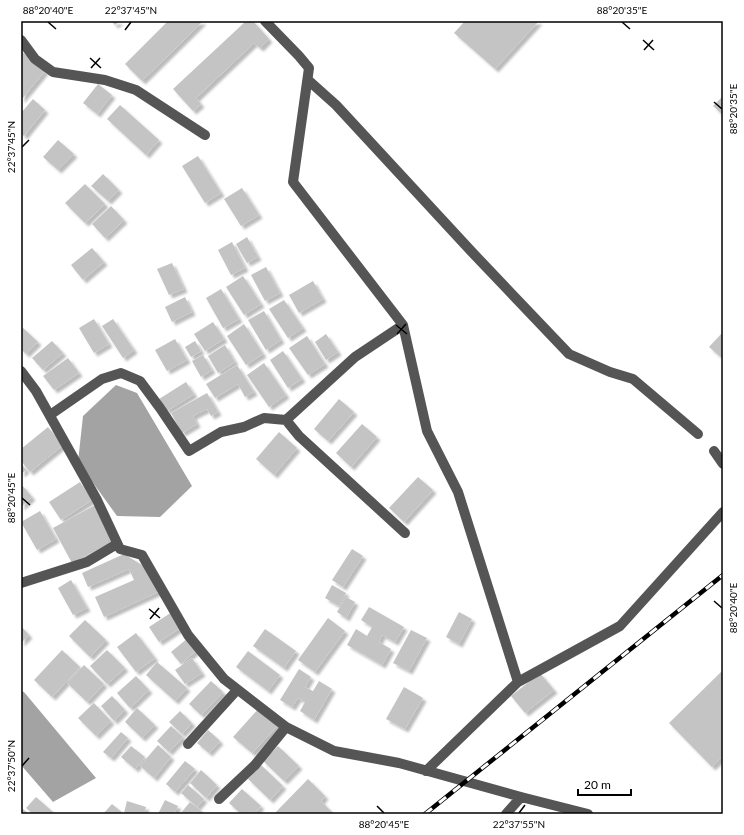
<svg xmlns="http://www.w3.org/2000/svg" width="744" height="835" font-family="Lato,sans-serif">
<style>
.water{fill:#a3a3a3}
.building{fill:#c4c4c4;filter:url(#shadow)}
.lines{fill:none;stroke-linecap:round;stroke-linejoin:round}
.minor{stroke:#555;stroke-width:10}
.rail-casing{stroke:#000;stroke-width:4.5}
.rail{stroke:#fff;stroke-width:3;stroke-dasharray:9;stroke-linecap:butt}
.ticks{fill:none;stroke:#000;stroke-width:1.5}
.neatline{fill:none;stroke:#000;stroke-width:1.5}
.ticks-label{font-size:10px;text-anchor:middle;fill:#000}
</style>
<defs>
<filter id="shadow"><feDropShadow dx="3.5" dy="3.5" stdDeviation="1" flood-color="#0004"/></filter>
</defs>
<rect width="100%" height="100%" fill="#fff"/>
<!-- water -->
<path class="water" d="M116,385l21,8 55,93 -32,31 -43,-1 -39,-54 5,-46z
M21,691l3,1 72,86 -43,24 -32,-37z"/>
<!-- building -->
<path class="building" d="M111,21h9l-5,4z
M168,21h35l-61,60 -17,-17z
M246,21h7l16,18 -9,9 -6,-5 -58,55 5,6 -8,7 -20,-22z
M465,21h74l-44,48 -41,-36z
M21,51l24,20 -24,29z
M98,84l14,11 -15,19 -14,-11z
M723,96v19l-10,-9z
M33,99l12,11 -21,26 -3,-3v-20z
M120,105l39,35 -13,15 -39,-36z
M58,140l16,14 -16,16 -15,-13z
M198,156l23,37 -16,10 -23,-37z
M103,174l16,16 -11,11 -17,-15z
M85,184l20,20 -20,19 -20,-20z
M242,188l17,27 -18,11 -17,-27z
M111,206l13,14 -19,18 -13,-14z
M247,237l11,20 -11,6 -11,-19z
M232,242l13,26 -14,7 -13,-25z
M92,248l12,14 -21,18 -12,-15z
M172,263l12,26 -15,6 -12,-26z
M266,267l14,26 -15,8 -14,-26z
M243,276l18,28 -17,11 -18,-28z
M313,281l10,18 -24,14 -10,-18z
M221,289l18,30 -16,9 -17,-30z
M185,297l7,15 -20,10 -7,-15z
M284,300l19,28 -15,10 -19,-29z
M264,311l17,29 -15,10 -18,-30z
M94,319l15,25 -15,9 -15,-25z
M113,319l21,31 -11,8 -21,-32z
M213,322l11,17 -19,12 -11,-17z
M244,324l19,30 -17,11 -19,-29z
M21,326l17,16 -12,12 -5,-5z
M723,332v27l-14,-12z
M326,334l12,18 -12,8 -11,-18z
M307,336l18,28 -17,11 -19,-27z
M175,339l12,21 -20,11 -12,-21z
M52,341l11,12 -20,17 -11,-12z
M195,341l6,10 -10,6 -6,-10z
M225,345l10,17 -17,11 -10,-17z
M283,351l19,28 -14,9 -18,-28z
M203,355l9,15 -11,7 -9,-16z
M68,358l11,15 -25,17 -11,-14z
M264,363l22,32 -17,12 -22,-32z
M237,365l17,27 -9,5 -7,-13 -23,14 -9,-14z
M186,382l8,12 -27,17 -8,-12z
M207,393l11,19 -7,4 -4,-7 -14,7 4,8 -15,9 -11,-20z
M339,399l15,13 -26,29 -14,-12z
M362,424l15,13 -26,30 -15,-14z
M48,427l15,18 -33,27 -9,-11v-12z
M279,432l18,16 -23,27 -18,-16z
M21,463l5,7 -5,4z
M418,477l15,13 -29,32 -15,-14z
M80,482l12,18 -31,20 -12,-18z
M21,484l11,13 -11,10z
M95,505l19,36 -42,22 -19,-35z
M40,511l16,28 -19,11 -16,-28z
M352,549l11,7 -20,31 -11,-7z
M124,554l23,14 11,24 -54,25 -9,-20 39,-17 -5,-11 -41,18 -6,-14z
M71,580l16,28 -14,7 -15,-27z
M332,585l14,8 -7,13 -14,-8z
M346,597l9,5 -9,16 -9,-6z
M369,607l35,20 -9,15 -13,-7 -3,7 12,7 -9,16 -35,-20 9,-16 11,7 5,-9 -11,-7z
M172,612l10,15 -23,15 -10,-15z
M459,612l13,7 -13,25 -13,-7z
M328,618l17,13 -30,41 -17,-12z
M85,620l21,20 -16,17 -21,-21z
M21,626l8,9 -8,8z
M265,629l31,22 -12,17 -31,-22z
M411,630l16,8 -18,33 -16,-8z
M136,633l19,25 -19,14 -19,-25z
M188,638l10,11 -17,15 -10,-12z
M62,650l18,17 -28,30 -18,-17z
M107,650l18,18 -18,16 -17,-18z
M248,651l32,24 -12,16 -32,-24z
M192,658l10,15 -17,11 -10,-14z
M157,662l30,26 -12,13 -29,-26z
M84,665l20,19 -17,18 -20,-19z
M299,669l12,8 -6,10 8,4 6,-10 13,8 -18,31 -14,-9 5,-9 -7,-4 -6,9 -12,-7z
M723,670v86l-11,11 -43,-44z
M540,673l14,17 -29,23 -14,-17z
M136,676l13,14 -19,18 -13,-15z
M211,681l12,11 -22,23 -12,-11z
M404,687l19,11 -18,31 -19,-10z
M112,696l13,14 -11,11 -13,-15z
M94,703l17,18 -15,15 -18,-18z
M137,708l18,17 -13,13 -17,-16z
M259,708l19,17 -26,28 -19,-16z
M180,711l12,12 -10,11 -13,-12z
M171,726l12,11 -14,15 -12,-11z
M208,730l12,11 -11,12 -12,-10z
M121,732l7,6 -17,20 -8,-6z
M158,745l13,12 -17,21 -14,-12z
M131,746l14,11 -10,12 -14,-12z
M278,746l21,20 -15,15 -21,-20z
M185,761l10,8 -20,23 -9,-8z
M261,765l22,21 -13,14 -22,-21z
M201,770l16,15 -11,13 -16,-15z
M308,779l17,17 -4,5 13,13h-60z
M188,785l16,14 -7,8 -16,-14z
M242,789l19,17 -7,8h-13l-12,-11z
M36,797l17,15 -2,2h-18l-7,-6z
M165,800l13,6 -4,8h-16z
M127,801l19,6 -2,7h-15l-5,-1z
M190,802l9,7 5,5h-24z
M112,804l12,10h-21z
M23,809l6,5h-8v-3z"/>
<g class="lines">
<!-- minor -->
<path class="minor" d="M265,21l34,35 10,12 -16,114 110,143 24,106 31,61 60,190 -92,89
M21,40l14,19 18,13 52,8 31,10 69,45
M308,80l28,25 135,146 98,103 41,18 23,7 65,55
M21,371l15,20 61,109 23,49 22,6 46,80 36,44 62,48 48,24 65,12 122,34 67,17
M50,415l52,-36 19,-6 19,8 20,27 29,43 32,-19 23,-5 20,-9 22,2 13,16 106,97
M286,420l69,-63 48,-32
M714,451l9,13
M21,583l66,-21 30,-18
M518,682l102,-56 103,-114
M188,744l49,-54
M219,799l36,-34 31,-38
M506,814l15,-17"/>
<defs>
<path id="rail" d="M425,814l298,-239"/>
</defs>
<!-- rail casing -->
<use href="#rail" class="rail-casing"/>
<!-- rail -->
<use href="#rail" class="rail"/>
</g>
<!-- ticks -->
<path class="ticks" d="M48,22l8,7M622,22l8,7M125,30l6,-8M643,40l11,10M644,50l9,-10M90,58l11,10M91,68l9,-10M714,102l8,7M22,147l7,-7M396,325l11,9M397,334l9,-10M22,498l8,7M714,601l8,7M149,609l11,9M150,619l9,-11M22,766l7,-8M377,806l7,7M519,813l6,-8"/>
<!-- border -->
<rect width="744" height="835" fill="none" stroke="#ffffff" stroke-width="44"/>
<!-- scale -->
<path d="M578 789v6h53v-6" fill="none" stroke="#000000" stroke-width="2"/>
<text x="584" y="789" font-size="12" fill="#000000" stroke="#ffffff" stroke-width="3" paint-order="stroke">20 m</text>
<rect x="22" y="22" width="700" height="791" class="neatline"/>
<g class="ticks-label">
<text x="48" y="14">88°20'40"E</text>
<text x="131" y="14">22°37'45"N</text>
<text x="622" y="14">88°20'35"E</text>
<text transform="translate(733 109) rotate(-90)" y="4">88°20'35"E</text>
<text transform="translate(11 147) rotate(-90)" y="4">22°37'45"N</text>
<text transform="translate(11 498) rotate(-90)" y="4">88°20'45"E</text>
<text transform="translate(733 608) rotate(-90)" y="4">88°20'40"E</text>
<text transform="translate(11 766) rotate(-90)" y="4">22°37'50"N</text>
<text x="384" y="828">88°20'45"E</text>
<text x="519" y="828">22°37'55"N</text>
</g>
</svg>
